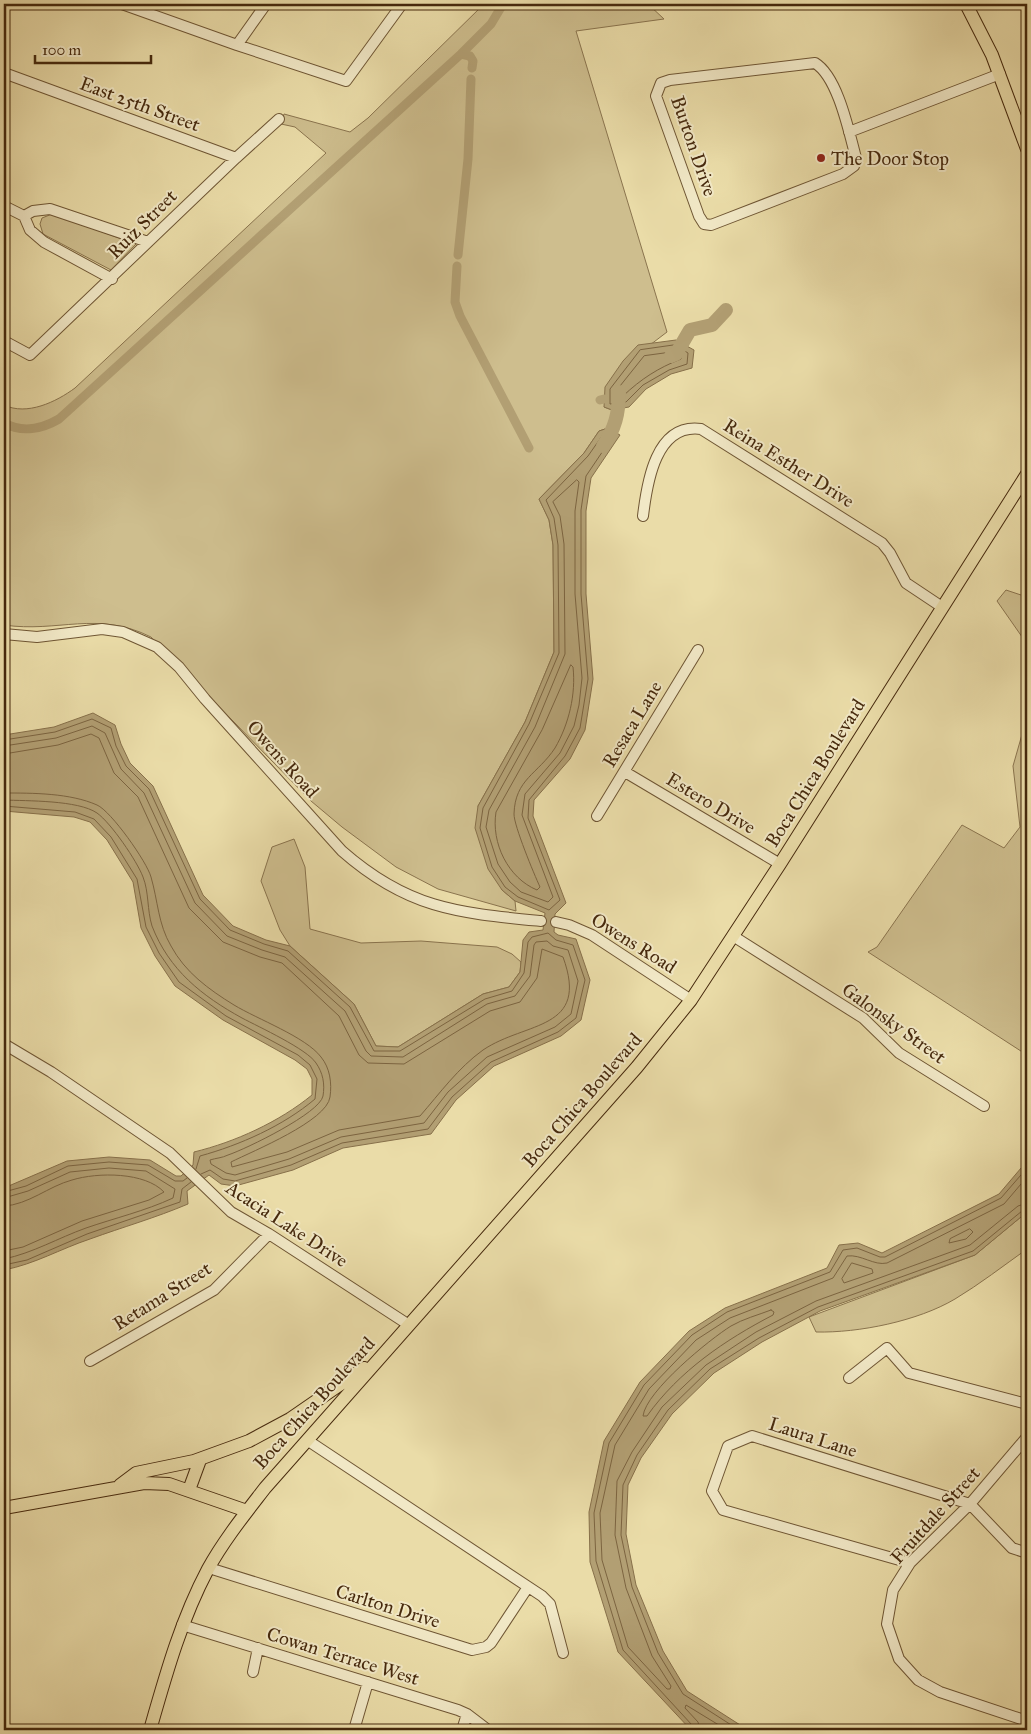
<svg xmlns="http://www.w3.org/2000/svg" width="1031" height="1734" font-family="'IM FELL Great Primer',serif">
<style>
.green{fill:#cebe8e;stroke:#8a744e}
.water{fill:#b29f73;stroke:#87704a}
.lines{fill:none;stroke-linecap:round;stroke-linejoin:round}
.shore{stroke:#7c6440;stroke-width:1}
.canal{stroke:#b29f73;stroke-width:9}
.river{stroke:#b29f73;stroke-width:14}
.minor-casing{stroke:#6f5634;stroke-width:12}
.major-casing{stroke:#46290d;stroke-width:14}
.minor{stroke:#f1e8c6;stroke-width:10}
.major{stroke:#eadca8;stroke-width:12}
.poi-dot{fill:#8f2418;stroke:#f1e8c6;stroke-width:2}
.labels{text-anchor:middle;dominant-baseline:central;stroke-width:4;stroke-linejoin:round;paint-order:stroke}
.street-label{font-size:19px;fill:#46290d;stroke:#f1e8c6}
.poi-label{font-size:19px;fill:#46290d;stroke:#f1e8c6;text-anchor:start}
</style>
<rect width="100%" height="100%" fill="#eadca8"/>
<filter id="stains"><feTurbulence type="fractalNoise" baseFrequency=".004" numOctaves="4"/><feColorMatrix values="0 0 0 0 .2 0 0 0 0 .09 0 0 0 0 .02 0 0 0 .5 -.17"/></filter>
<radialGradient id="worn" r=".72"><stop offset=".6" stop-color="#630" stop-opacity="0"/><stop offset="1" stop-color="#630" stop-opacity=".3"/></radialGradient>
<!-- green -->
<path class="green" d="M484,4h164l16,15 -88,12 91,301 -21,16 -42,59 8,3 -4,18 -9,3 -15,22 -45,46 10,21 4,25 1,107 -29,70 -47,84 24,84 13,11 1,10 -78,-22 -42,-22 -54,-40 -31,-26 -160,-164c-54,-27 -93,-4 -147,-12v-220c23,11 52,-3 71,-17l251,-235 -31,-26 -14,-3 3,-10 66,18 18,-14z
M52,214l84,30 -25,26 -68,-36 -3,-10 2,-6z
M1006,590l21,7v47l-30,-43z
M1027,717v338l-159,-103 9,-5 85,-122 42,23 16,-21 -7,-61z
M294,839l11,28 5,62 51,14 60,-2 76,6 15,7 9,8 -1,10 -11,15 -26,7 -85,53 -22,-1 -22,-42 -64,-58 -10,-16 -19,-49 11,-34z
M1027,1212v37c-24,17 -47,35 -72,50 -37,22 -96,34 -139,33l-7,-15 166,-62z"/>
<!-- water -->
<path class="water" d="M676,340l18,10 -2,18 -21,6 -25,15 -17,18 -17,3 -8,-3 1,-20 18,-26 15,-16z
M608,428l12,7 -29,43 -5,33v83l7,85 -8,51 -15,29 -36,41 -1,16 33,87 -11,11 -1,18 4,3 18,4 14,41 -9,40 -20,16 -67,30 -38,34 -25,34 -88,14 -50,22 -58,16 -14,-2 -12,-9 -22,16 1,13c-33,14 -65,23 -98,35 -30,10 -55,25 -86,31v-82l63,-27 42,-4 41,3 26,16h5l12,-11 1,-13c41,-10 85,-30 118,-57v-16l-5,-10 -12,-9 -72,-40 -48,-34 -20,-30 -14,-28 -8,-46 -26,-42 -17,-18 -16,-5 -70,-6v-76l50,-8 39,-14 22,12 6,19 9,19 23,23 50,109 30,31 33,14 24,6 64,58 22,42 22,1 85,-53 26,-7 11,-15 3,-32 6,-8 14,-2 2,-17 -30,-12 -13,-11 -14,-21 -13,-41 3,-22 47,-84 29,-70 -1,-107 -4,-25 -10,-21 45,-46 15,-22z
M1027,1161v51l-52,43 -155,56 -58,31 -48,31 -42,41 -31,44 -13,27 -2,49 10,51 27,66 24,40 61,39h-57l-73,-78 -28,-90 -1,-50 15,-71 36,-59 49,-51 36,-23 102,-40 12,-23 19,-2 24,10 117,-59z"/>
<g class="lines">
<!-- shore -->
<path class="shore" d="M675,345l13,8 -1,11 -18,6 -26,15 -17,17 -16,2v-15l30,-39z
M673,352l8,4v3c-23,9 -40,20 -58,37l-7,1v-6l28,-35z
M607,434l4,5 -25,37 -5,34v84l7,85 -8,49 -15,28 -36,44 -1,18 32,82 -11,10 -31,-13 -13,-10 -13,-20 -12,-39 3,-20 46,-84 30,-71 -1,-108 -4,-27 -8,-18 42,-44 14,-20z
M577,480l2,2 -4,29v83l7,84 -3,27 -5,21 -14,27 -35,41 -3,21 31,82 -5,5 -27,-10 -11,-10 -12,-18 -12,-37 3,-17 46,-83 30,-73 -1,-110 -4,-28 -7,-14z
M571,665l2,2c3,27 -4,57 -18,81 -17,26 -40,31 -41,66 0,12 20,60 26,73l-3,3c-29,-12 -46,-47 -41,-78l46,-82z
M4,740l51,-8 37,-13 19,9 5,18 10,20 23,23 51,110 30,31 34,14 24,7 62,56 24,44h26l85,-52 27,-8 12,-18 4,-31 4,-5 16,-4 8,7 17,5 12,35 -9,38 -18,14 -67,30 -39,35 -24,32 -86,14 -51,22 -56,16 -12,-2 -13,-9 -9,4
M4,746l52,-8 36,-12 13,7 16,36 23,24 51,110 32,33 35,14 23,7 60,54 21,40 5,5 32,1 84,-53 28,-8 15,-20 4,-31 2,-3 11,-1 6,5 15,4 10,31 -7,33 -16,13 -68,30 -39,35 -24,31 -83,14 -52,22 -54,16 -9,-2 -15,-9 -1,-4c6,-2 12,-2 18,-5 18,-6 92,-42 95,-59 2,-12 0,-23 -7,-33 -9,-14 -57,-36 -74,-45 -40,-22 -73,-48 -90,-92 -5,-16 -3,-34 -9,-49 -6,-16 -32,-54 -46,-64 -19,-13 -70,-12 -93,-13
M4,754l54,-9 33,-11 8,4 15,35 24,24 51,111 34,34 37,15 22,6 57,53 20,39 9,8 36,1 86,-53 30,-9 17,-24 5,-29 21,8c27,74 -37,64 -80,93 -25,18 -43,43 -63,66l-81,14 -52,22 -55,15 -1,-5c22,-11 96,-41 99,-65 2,-14 0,-29 -9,-40 -15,-20 -64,-38 -87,-52 -26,-16 -49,-33 -63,-59 -13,-22 -13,-45 -20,-69 -4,-15 -40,-66 -54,-72 -27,-12 -64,-12 -93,-12
M4,806l71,6 19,7 17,18 26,42 9,48 13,26 20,29 47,34 72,39 12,10 7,14 -2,20c-32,27 -75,46 -115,57l-4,13
M1027,1177l-23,27 -117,59c-13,3 -26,-9 -40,-7l-14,22 -103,40 -34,22 -47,49 -34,56 -15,68 2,47 26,87 39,42h3l1,-3 -19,-30 -26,-68 -11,-53 2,-54 15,-29 30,-45 44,-42 50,-33 60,-31 154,-56 48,-39 9,-3
M4,1192l22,-6 42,-20 41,-4 39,3 27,16h8l4,-3
M4,1198l24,-7 42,-19 39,-4 37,3 29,18 -2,9c-28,13 -58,20 -87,30 -28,10 -53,25 -82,31
M4,1206c24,-1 45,-20 68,-26 26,-8 73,-8 92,12l-15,8 -67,21 -59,26 -19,4
M970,1229l3,3 -7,7 -17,4 1,-4z
M852,1263l20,6 1,4 -29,10 -2,-4z
M4,1265l23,-5 60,-26 93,-32 2,-13 9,-7
M771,1310l3,2 -1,3c-48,25 -94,56 -126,101h-4c3,-25 67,-77 88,-90 12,-7 27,-11 40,-16z
M694,1730l-2,-5 -69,-75 -27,-89 -2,-48 15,-70 35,-58 48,-50 35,-23 103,-40 13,-22 14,-2 23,9h5l116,-59 26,-30
M700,1730l-2,-8 -13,-14 1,-3 41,25
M739,1730l-56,-36 -25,-41 -26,-66 -11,-52 2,-50 14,-30 31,-45 42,-41 49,-31 59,-31 155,-56 49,-40 5,-2"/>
<!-- canal -->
<path class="canal" d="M461,54l9,2 3,5 -1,7
M458,255l10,-96 3,-80
M457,266l-2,36 5,14 69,132
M600,400l4,-1
M4,423c18,10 38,6 55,-4l402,-365 30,-30 12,-20"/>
<!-- river -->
<path class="river" d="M671,356l5,-2 14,-24 22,-5 14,-15
M603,446c12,-17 16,-33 16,-54"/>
<defs>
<path id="minor" d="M122,4l115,41 109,36 56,-77
M237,45l29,-41
M815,63c23,14 34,69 41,95l-2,8 -11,8 -132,51 -7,-1 -5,-8 -43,-120 5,-13 9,-3z
M4,73l232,85
M849,132l151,-58
M4,206l20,10 6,14 14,12 68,37
M24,216l9,-5 17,-2 98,33
M4,341l26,14 206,-197 43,-39
M643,516c4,-34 13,-93 58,-87l181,114 8,10 16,30 36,24
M4,634l33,3 65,-8 21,3 34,15 22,20 26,32 137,152c66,58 116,62 199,70
M625,772l155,92
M597,816l101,-166
M556,922l13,3 23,10 99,65
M733,936l130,82 36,35 85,53
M4,1044l47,28 119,81 61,59 38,22 140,91
M90,1361l124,-71 55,-56
M849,1378l38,-30 22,25 118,31
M1027,1437l-57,67 -60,59 -17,27 -6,34 12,35 19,21 22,12 87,29
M307,1440l235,156 8,8 13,49
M910,1563l-187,-53 -11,-19 16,-45 24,-10 218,68 42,44 15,5
M209,1568l263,82 14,-3 5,-4 37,-56
M182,1625l276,85 9,4 21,16
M253,1672l5,-24
M354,1730l14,-48
M462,1730l5,-16"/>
<path id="major" d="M966,4l26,51 35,94
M120,1485l16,-12 58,-12 55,-20 41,-22 74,-51
M189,1490l11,-30
M4,1508l140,-25 25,1 78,27
M150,1730c16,-56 31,-110 58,-161 16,-29 37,-55 57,-81l372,-421 54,-67 89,-136 247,-390"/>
</defs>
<!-- minor casing -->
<use href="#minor" class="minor-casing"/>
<!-- major casing -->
<use href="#major" class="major-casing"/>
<!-- minor -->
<use href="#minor" class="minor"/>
<!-- major -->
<use href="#major" class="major"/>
</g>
<!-- markers -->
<circle class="poi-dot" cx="821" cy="158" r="5"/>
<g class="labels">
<!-- street labels -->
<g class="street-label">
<text transform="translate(140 104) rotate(20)">East 25th Street</text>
<text transform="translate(694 146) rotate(71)">Burton Drive</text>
<text transform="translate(142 224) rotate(-45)">Ruiz Street</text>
<text transform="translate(789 463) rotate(32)">Reina Esther Drive</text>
<text transform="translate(632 724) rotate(-59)">Resaca Lane</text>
<text transform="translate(283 759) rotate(48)">Owens Road</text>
<text transform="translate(815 773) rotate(-58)">Boca Chica Boulevard</text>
<text transform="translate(711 803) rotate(31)">Estero Drive</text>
<text transform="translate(634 943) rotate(32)">Owens Road</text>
<text transform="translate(894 1023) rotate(36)">Galonsky Street</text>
<text transform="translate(582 1100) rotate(-49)">Boca Chica Boulevard</text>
<text transform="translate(287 1224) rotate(33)">Acacia Lake Drive</text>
<text transform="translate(162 1296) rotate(-32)">Retama Street</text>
<text transform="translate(314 1403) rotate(-48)">Boca Chica Boulevard</text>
<text transform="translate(813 1437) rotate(18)">Laura Lane</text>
<text transform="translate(935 1515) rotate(-48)">Fruitdale Street</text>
<text transform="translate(388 1606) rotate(17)">Carlton Drive</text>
<text transform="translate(343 1656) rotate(17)">Cowan Terrace West</text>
</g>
<!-- poi labels -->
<g class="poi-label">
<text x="831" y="158">The Door Stop</text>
</g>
</g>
<!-- margin -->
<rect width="1031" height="1734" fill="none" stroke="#eadca8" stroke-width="20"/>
<rect x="5" y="5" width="1021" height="1724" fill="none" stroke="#46290d" stroke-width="2.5"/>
<rect x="10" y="10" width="1011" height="1714" fill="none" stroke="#46290d"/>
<!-- scale -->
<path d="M35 55v8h116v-8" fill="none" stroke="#46290d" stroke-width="2.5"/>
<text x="42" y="55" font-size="15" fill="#46290d" stroke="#f1e8c6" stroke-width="4" paint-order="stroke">100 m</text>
<rect width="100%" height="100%" filter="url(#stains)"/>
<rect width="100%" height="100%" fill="url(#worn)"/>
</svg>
